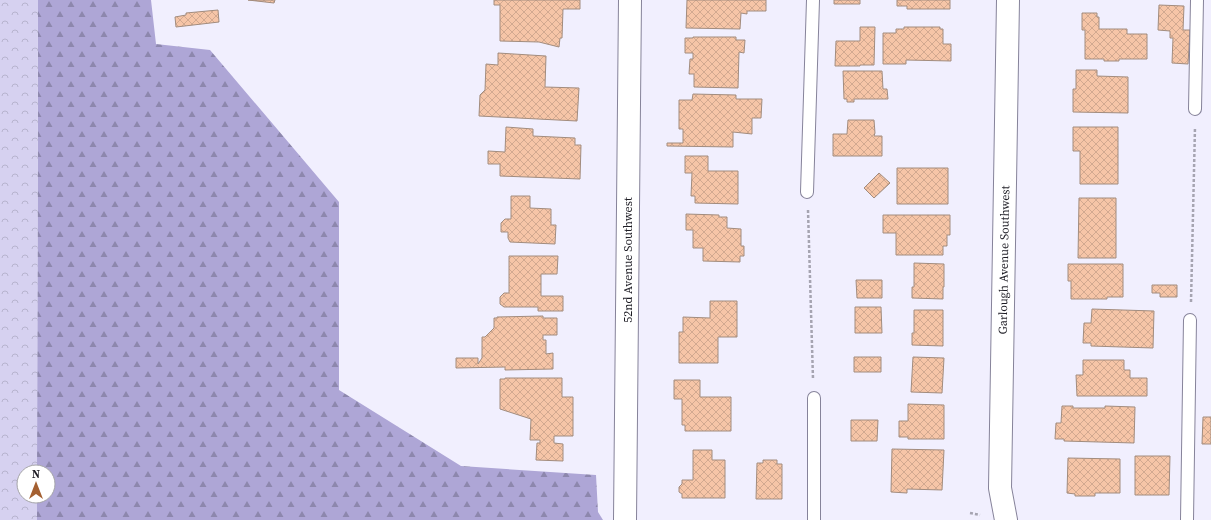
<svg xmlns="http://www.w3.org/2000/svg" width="1211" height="520" font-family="'Source Serif 4',serif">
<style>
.forest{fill:url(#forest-firs)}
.park{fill:url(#park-crowns)}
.building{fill:url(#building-cross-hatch);stroke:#a28c7e}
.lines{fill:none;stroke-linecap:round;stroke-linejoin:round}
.lane-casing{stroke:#86839a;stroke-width:14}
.street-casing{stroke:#86839a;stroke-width:24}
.path{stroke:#a6a4b1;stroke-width:2.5;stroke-dasharray:3 2;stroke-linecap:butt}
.lane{stroke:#fff;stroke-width:12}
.street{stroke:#fff;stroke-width:22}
.labels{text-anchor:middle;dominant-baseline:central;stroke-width:3.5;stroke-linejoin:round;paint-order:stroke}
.street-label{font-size:12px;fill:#1e1d25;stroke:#fff}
</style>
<defs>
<pattern id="forest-firs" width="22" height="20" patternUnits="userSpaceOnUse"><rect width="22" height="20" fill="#aea6d6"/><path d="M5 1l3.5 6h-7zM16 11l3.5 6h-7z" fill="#8d87ad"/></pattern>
<pattern id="park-crowns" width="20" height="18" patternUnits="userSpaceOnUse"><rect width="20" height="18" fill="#d6d1f0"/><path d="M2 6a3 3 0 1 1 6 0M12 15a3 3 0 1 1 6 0" fill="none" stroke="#b7b3ce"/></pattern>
<pattern id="building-cross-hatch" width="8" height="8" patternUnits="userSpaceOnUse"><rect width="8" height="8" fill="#f6c5a7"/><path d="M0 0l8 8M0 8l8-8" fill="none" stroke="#d2a990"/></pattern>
</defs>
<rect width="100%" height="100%" fill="#f1effe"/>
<!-- forest -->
<path class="forest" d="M38,0h113l5,44 54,6 129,152v188l122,76 135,9 2,37 5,8h-566v-24h11v-24h-11z"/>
<!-- park -->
<path class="park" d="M0,0h38l-1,472h-13v24h13v24h-37z"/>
<!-- building -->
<path class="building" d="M248,0h27l-1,3z
M494,0h86v9h-17l-1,29h-2l-1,9 -20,-5 -39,-1v-36h-6z
M687,0h79v11h-19v3l-6,-1 -1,16 -54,-1z
M834,0h26v4h-26z
M897,0h53v9h-43v-3h-10z
M1159,5l25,1 -1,24h7l-2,34 -16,-1 1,-25h-3v-7l-12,-1z
M218,10l1,12 -43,5 -1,-10 11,-2v-2z
M1082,13h15v4h2v12h28v5h20v25h-28v2h-15v-2h-19v-29h-3z
M860,27h15l-1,38h-14v1h-25l1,-25h24z
M904,27h36v2h3v15h8v17l-45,-1v4h-23v-31h13v-4h8z
M693,37h43v3h9l-1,13 -5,-1 -1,36 -44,-1v-13h-5l1,-15h3v-6h-8v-15h8z
M498,53l48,3 -1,31 34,1 -2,33 -98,-5 1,-21 5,-5 1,-26 12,1z
M1076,70h21v6l31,1v36l-55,-1v-23h3z
M843,71h39l1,18h4l1,10h-34v3h-7v-3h-3z
M693,94l43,1v4h26l-1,19h-9v16l-19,-2v15l-66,-1v-3h16v-14h-4v-29h13z
M848,120h26l1,13 -1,3h8v20h-49v-22h14z
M506,127l27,2v7l42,2v7h6l-1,34 -80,-3v-12h-12v-13l17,1z
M1073,127h45v57h-38v-33h-7z
M685,156h23v15h30v33l-43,-1v-7h-4l1,-23h-7z
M897,168h51v36h-51z
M879,173l11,10 -16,15 -10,-10z
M511,196h19v12l21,1v16h5l-1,19 -45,-2 -2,-4v-6h-7v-9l4,-4h6z
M1079,198h37v60h-38z
M686,214l33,1v2h8v11l14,1v17h3v10h-4v6l-37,-1v-13h-10v-18h-7z
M883,215h67v20h-3v11h-4v9h-47v-22h-13z
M509,256h49l-1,18h-16v22h22v15h-25v-4h-34l-4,-3v-7l4,-4h5z
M914,263l30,1v23h-1v12l-31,-1v-11h2z
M1068,264h55v33h-16v2h-36v-18h-3z
M856,280h26v18h-25z
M1152,285h25v12h-17v-4h-8z
M710,301h27v36h-19v26h-39v-31h4v-15l27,1z
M855,307h26l1,26h-27z
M1092,309l62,2 -1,37 -62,-2v-3h-8l1,-20h7z
M914,310h29v36l-31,-1v-12h2z
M543,316v2h14v17h-14v5h3v14l7,-1v16l-48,1v-3l-49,1v-10h22v6l4,-6v-21h3l9,-9v-10h3v-1z
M854,357h27v15h-27z
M913,357l31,1 -2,35 -31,-1z
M1083,360h41v10h6v8h17v18h-70l-1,-21h7z
M505,378h57v19h11v39h-19v7l9,1v17l-27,-1 1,-17h3v-3h-10l1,-21 -31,-10v-30h5z
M674,380h26v17h31v34h-46v-6h-3v-26h-8z
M908,404l36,1v34h-36v-2h-9v-16h9z
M1062,406h11v2h32v-2l30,1 -1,36 -70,-2v-2h-9l1,-16h5z
M1203,417h8v27h-9z
M851,420h27l-1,21h-26z
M892,449l52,1 -2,40 -35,-1v4l-16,-1z
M693,450h19v10h13v38h-43v-4l-3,-2v-5l3,-3v-4h11z
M1135,456h35l-1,39h-34z
M1068,458l52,1v34h-25v3h-20v-2l-8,-1z
M763,460h14v4h5v35h-26l1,-36h6z"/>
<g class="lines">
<defs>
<path id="lane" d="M1195,109l2,-109
M807,192l6,-192
M814,398v122
M1187,520l3,-200"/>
<path id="street" d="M625,520l5,-520
M1006,520l-6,-32 8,-488"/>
</defs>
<!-- lane casing -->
<use href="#lane" class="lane-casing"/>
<!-- street casing -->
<use href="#street" class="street-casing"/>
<!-- path -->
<path class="path" d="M808,210l5,169
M1191,302l4,-175
M970,513l10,2"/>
<!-- lane -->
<use href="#lane" class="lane"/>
<!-- street -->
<use href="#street" class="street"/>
</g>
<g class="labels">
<!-- street labels -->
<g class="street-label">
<text transform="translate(628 260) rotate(-90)">52nd Avenue Southwest</text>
<text transform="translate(1004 260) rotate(-89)">Garlough Avenue Southwest</text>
</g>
</g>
<!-- north arrow -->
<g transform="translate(36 484)"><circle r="19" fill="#ffffff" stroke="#a5a5a8"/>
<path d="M0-3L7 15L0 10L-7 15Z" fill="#a46031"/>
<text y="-6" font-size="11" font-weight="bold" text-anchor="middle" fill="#1e1d25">N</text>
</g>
</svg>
